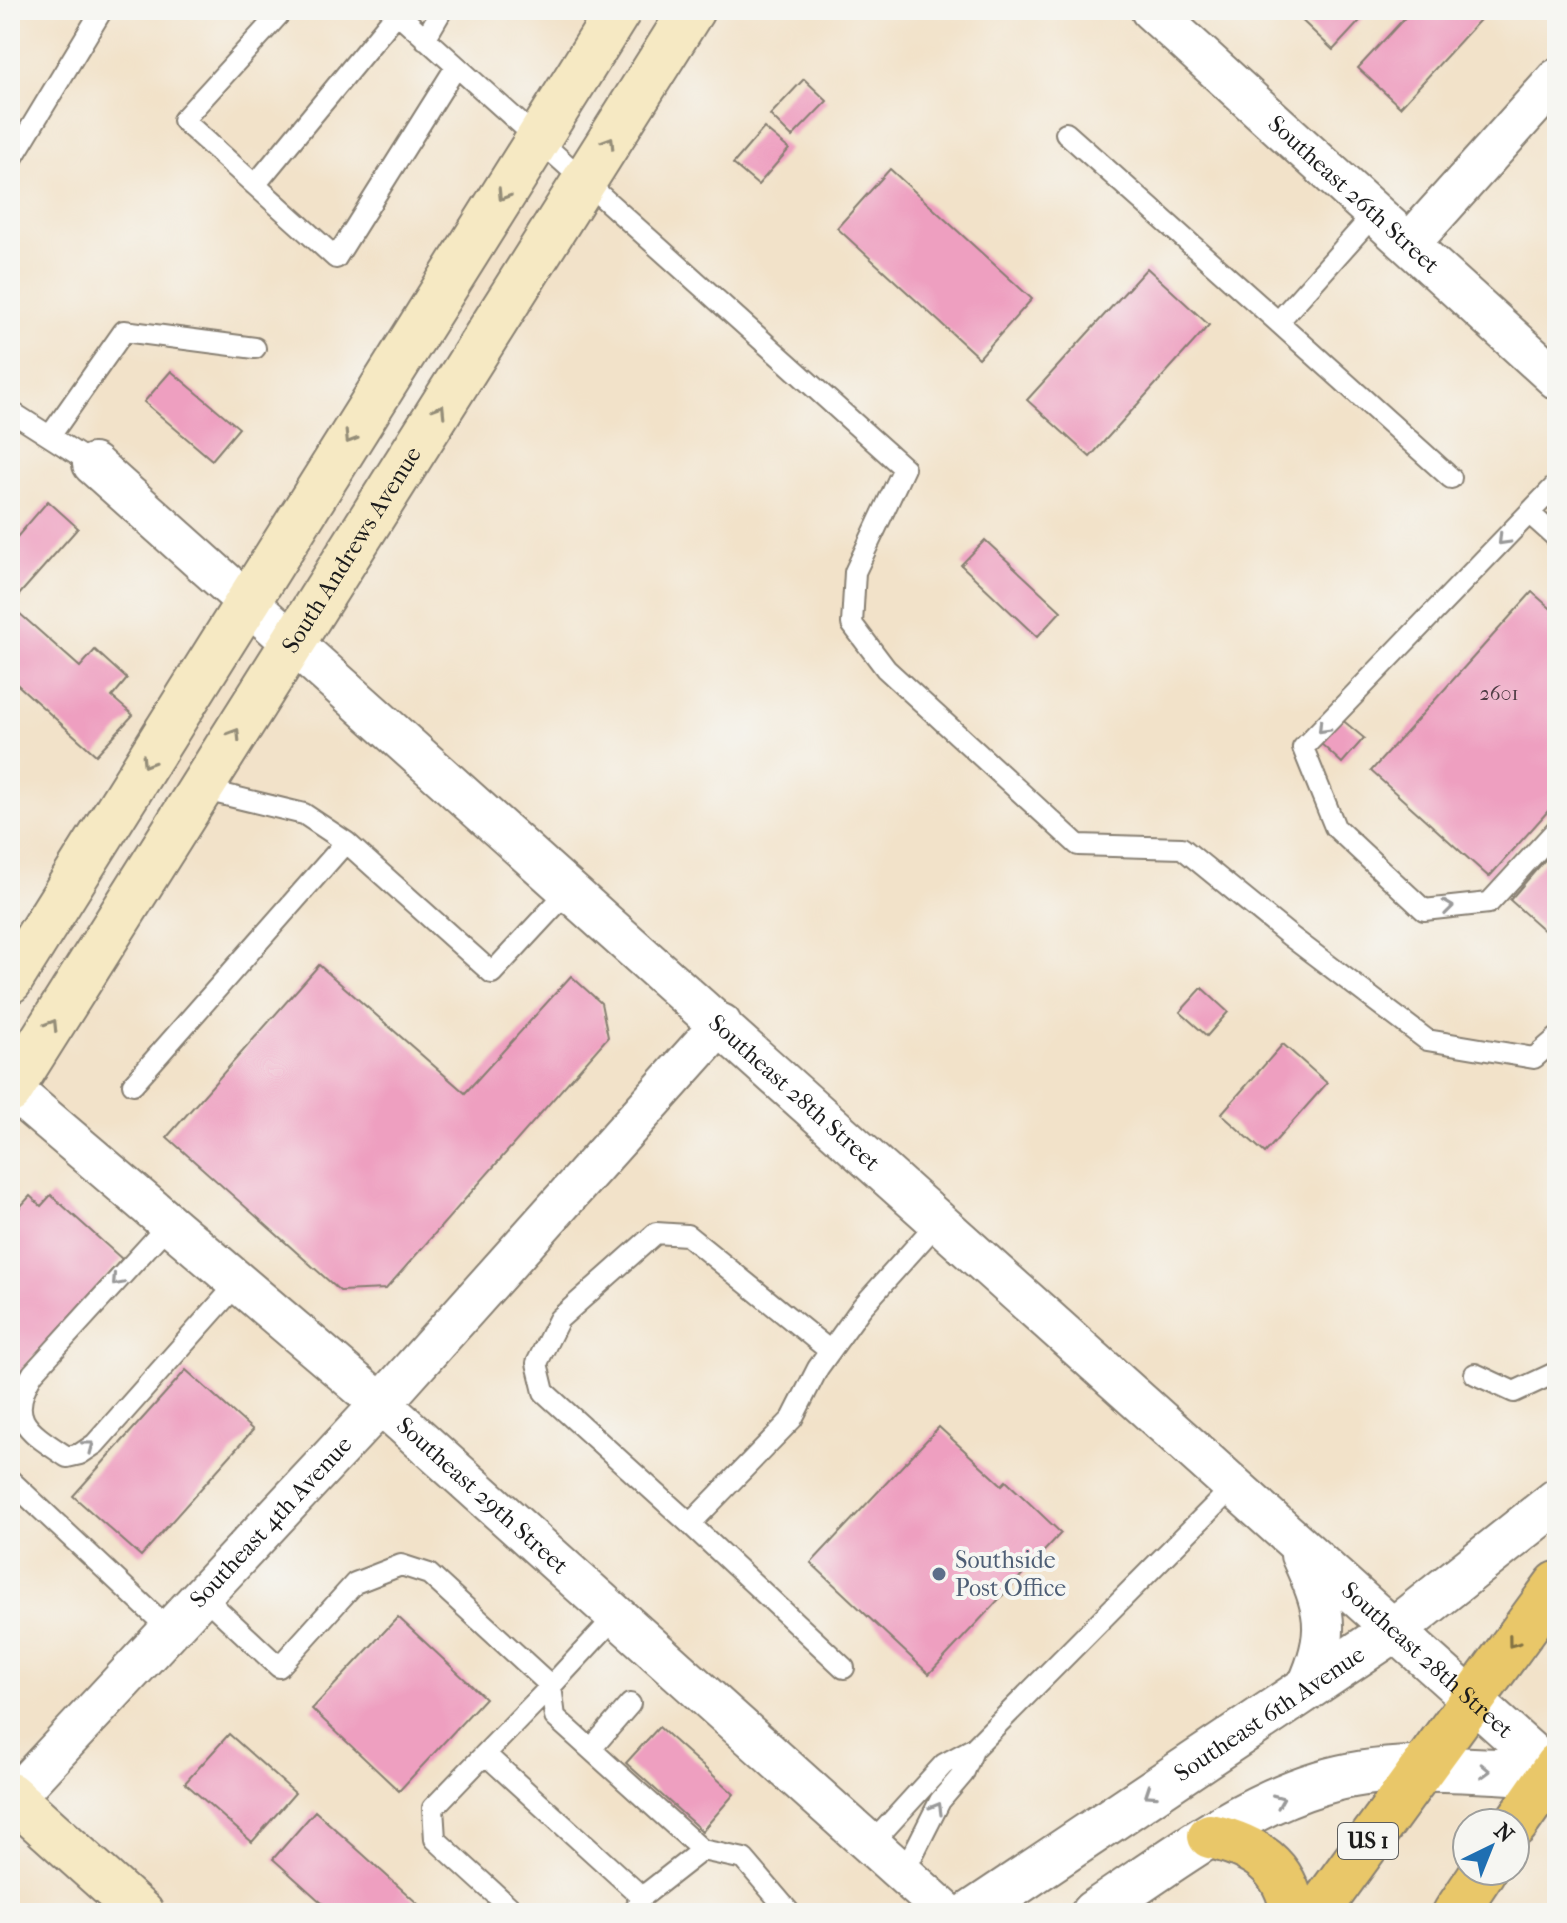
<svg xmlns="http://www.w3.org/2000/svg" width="1567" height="1923" font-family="'IM FELL French Canon',serif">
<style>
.building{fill:#ee9fc0}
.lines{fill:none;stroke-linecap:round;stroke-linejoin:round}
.service-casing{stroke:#877f72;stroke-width:24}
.minor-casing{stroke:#877f72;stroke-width:44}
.tertiary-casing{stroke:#877f72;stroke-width:48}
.secondary-casing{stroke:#877f72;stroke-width:48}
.primary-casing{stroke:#877f72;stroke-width:48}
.service{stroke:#fff;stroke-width:20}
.minor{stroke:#fff;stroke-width:40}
.tertiary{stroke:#fff;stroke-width:44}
.secondary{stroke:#f6e9c3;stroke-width:44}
.primary{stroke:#e9c769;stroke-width:44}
.oneway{stroke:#948d78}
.oneway2{stroke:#999}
.oneway3{stroke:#827242}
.service-dot{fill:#5c6f8a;stroke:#f6f6f2;stroke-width:3}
.labels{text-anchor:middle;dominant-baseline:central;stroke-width:8;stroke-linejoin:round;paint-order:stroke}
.number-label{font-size:20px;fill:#503d45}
.shield{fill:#f6f6f2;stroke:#5d5d5c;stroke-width:2}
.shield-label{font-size:22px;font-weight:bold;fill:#1c1c1c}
.street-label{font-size:24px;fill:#1c1c1c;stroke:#f6f6f2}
.service-label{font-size:24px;fill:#4e5e75;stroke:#f6f6f2;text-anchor:start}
</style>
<rect width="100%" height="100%" fill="#f6f6f2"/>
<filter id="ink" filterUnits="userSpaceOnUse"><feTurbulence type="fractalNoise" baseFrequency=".0125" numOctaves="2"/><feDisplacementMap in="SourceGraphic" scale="16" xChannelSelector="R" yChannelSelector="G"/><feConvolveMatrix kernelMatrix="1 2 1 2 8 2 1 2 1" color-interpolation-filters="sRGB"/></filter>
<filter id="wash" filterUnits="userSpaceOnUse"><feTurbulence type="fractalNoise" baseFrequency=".006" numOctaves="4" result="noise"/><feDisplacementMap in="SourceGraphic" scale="32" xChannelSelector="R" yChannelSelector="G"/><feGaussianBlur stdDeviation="1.8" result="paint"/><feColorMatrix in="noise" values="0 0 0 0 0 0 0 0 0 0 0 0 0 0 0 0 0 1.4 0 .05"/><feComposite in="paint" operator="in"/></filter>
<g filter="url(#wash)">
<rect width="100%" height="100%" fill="#f2e2c9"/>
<g id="blocks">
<!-- building -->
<path class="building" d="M1291,10h79l-37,40z
M1412,10h77l-89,97 -42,-39z
M804,79l23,22 -35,36 -22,-22z
M764,128l25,21 -31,36 -25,-21z
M890,169l142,130 -53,59 -142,-130z
M1147,268l62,57 -119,132 -63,-57z
M171,371l68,57 -27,32 -68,-58z
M48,501l30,27 -68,77 70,62 15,-17 32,29 -15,18 21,18 -37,40 -86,-77v-133z
M985,540l76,71 -24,26 -76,-72z
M1532,592l25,22v187l-68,76 -118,-106z
M1340,718l24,20 -22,25 -23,-21z
M1557,846v96l-47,-42z
M319,965l146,128 106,-117 30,27 7,34 -222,252 -46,2 -173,-154z
M1202,988l26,24 -21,24 -27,-24z
M1283,1044l44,39 -62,70 -44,-39z
M51,1195l71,64 -112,124v-165l20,-22 11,10z
M186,1370l67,60 -112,126 -68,-60z
M939,1427l63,58 4,-4 55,52 -132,141 -118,-111z
M398,1617l87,81 -86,93 -87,-82z
M659,1727l75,67 -32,37 -76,-68z
M229,1734l66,59 -43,49 -67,-59z
M315,1811l113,102h-95l-60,-54z"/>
</g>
</g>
<g filter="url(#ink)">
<use href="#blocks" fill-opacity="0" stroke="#877f72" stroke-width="2"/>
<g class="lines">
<defs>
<path id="service" d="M283,10l-100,110 153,138 120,-191
M394,10l510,458 -49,104 -3,52 34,45 192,176 104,3 108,88 137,104 107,18 23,-20
M425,39l17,-29
M1066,133l212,189 98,-110
M10,162l92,-152
M255,185l142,-172
M1278,322l173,156
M10,411l83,53
M50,436l74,-105 131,17
M1557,484l-254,264 32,79 89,83 65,-7 68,-74
M1529,513l28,25
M201,789l103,25 42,28 146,131 78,-84
M133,1084l213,-242
M169,1224l-136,149c-28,46 -5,58 34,84l13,-3 15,-10 143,-161
M830,1351l-143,-116 -31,-2 -97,86 -22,44 7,29 146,132 102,-105 26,-51 44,-61 77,-86
M1475,1374l39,18 43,-20
M10,1480l160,150
M690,1524l154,144
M202,1595l77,72 76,-84 46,-18 28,9 122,112 66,-71
M591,1749l39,-45
M485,1754l66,-68 4,31 147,133
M872,1843l72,-79 30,-16 259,-261
M904,1872l36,-71 23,-27 11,-26
M516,1913l-81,-74 -2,-31 52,-54 157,143
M633,1913l9,-16 60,-47 42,9 46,54"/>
<g id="minor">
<path id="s1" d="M1151,10l406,369"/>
<path d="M1410,243l147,-164"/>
<path id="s2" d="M93,464l1464,1312"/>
<path id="s3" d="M10,1088l371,316 566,509"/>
<path d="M1301,1555c24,53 32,76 6,132"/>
<path id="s4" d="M10,1801l371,-397 340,-380"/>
</g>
<g id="tertiary">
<path id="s5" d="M972,1913l422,-283 163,-129"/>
<path d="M1093,1913c71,-47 144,-105 227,-130 74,-23 155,-12 231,-9"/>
</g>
<g id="secondary">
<path d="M10,981l609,-971"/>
<path id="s6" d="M10,1091l682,-1081"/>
<path d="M10,1795l131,118"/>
</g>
<path id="primary" d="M1515,1825l42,-60
M1210,1836c44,10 76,29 83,77
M1317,1913l240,-329
M1455,1913l28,-42"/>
</defs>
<!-- service casing -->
<use href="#service" class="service-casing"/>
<!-- minor casing -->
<use href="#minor" class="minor-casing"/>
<!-- tertiary casing -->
<use href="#tertiary" class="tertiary-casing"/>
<!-- secondary casing -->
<use href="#secondary" class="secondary-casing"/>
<!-- primary casing -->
<use href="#primary" class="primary-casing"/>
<!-- service -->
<use href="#service" class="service"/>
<!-- minor -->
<use href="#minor" class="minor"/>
<!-- tertiary -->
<use href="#tertiary" class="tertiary"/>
<!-- secondary -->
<use href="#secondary" class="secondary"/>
<!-- primary -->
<use href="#primary" class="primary"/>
</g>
<!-- one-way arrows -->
<defs><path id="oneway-chevron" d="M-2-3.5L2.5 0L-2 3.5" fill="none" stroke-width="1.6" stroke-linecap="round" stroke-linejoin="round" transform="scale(2)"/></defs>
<g class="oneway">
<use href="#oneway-chevron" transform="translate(609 142) rotate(-58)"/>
<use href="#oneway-chevron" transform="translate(503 195) rotate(122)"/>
<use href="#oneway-chevron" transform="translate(440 410) rotate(-58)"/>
<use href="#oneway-chevron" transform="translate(350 438) rotate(122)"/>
<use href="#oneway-chevron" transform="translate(235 734) rotate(-58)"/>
<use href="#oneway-chevron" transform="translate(147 762) rotate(122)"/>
<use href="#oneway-chevron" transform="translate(52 1025) rotate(-58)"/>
</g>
<g class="oneway2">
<use href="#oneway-chevron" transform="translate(1503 540) rotate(134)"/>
<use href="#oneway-chevron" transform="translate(1323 728) rotate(134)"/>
<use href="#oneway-chevron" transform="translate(1448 907) rotate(-7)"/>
<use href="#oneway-chevron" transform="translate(117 1281) rotate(132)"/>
<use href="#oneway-chevron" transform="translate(89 1446) rotate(-37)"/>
<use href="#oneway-chevron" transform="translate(1485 1771) rotate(2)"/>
<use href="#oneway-chevron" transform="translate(1150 1793) rotate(146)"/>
<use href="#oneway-chevron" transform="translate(1279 1800) rotate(-23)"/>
<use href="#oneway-chevron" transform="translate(937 1808) rotate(-60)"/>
</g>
<use class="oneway3" href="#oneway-chevron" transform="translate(1513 1642) rotate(127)"/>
</g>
<!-- markers -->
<circle class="service-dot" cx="939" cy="1574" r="8"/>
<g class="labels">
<!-- number labels -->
<g class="number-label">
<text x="1499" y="693">2601</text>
</g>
<!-- shield labels -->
<rect class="shield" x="1338" y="1823" width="60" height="36" rx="6"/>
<g class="shield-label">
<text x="1368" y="1841">US 1</text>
</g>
<!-- street labels -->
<g class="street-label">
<text stroke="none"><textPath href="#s1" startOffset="274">Southeast 26th Street</textPath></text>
<text stroke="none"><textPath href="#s6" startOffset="640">South Andrews Avenue</textPath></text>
<text stroke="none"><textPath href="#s2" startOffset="942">Southeast 28th Street</textPath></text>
<text stroke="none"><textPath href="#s3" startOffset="624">Southeast 29th Street</textPath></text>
<text stroke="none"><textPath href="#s4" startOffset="382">Southeast 4th Avenue</textPath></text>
<text stroke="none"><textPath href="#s2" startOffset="1792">Southeast 28th Street</textPath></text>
<text stroke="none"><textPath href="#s5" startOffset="358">Southeast 6th Avenue</textPath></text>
</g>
<!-- service labels -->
<g class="service-label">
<text x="955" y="1560">Southside<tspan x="955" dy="28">Post Office</tspan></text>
</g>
</g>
<!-- margin -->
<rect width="1567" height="1923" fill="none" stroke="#f6f6f2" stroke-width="40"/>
<!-- north arrow -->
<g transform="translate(1491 1847) rotate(43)"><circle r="38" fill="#f6f6f2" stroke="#9f9f9c" stroke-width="2"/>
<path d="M0-6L14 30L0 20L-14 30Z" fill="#1f6fb2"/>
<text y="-12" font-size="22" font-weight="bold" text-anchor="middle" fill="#1c1c1c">N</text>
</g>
</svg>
